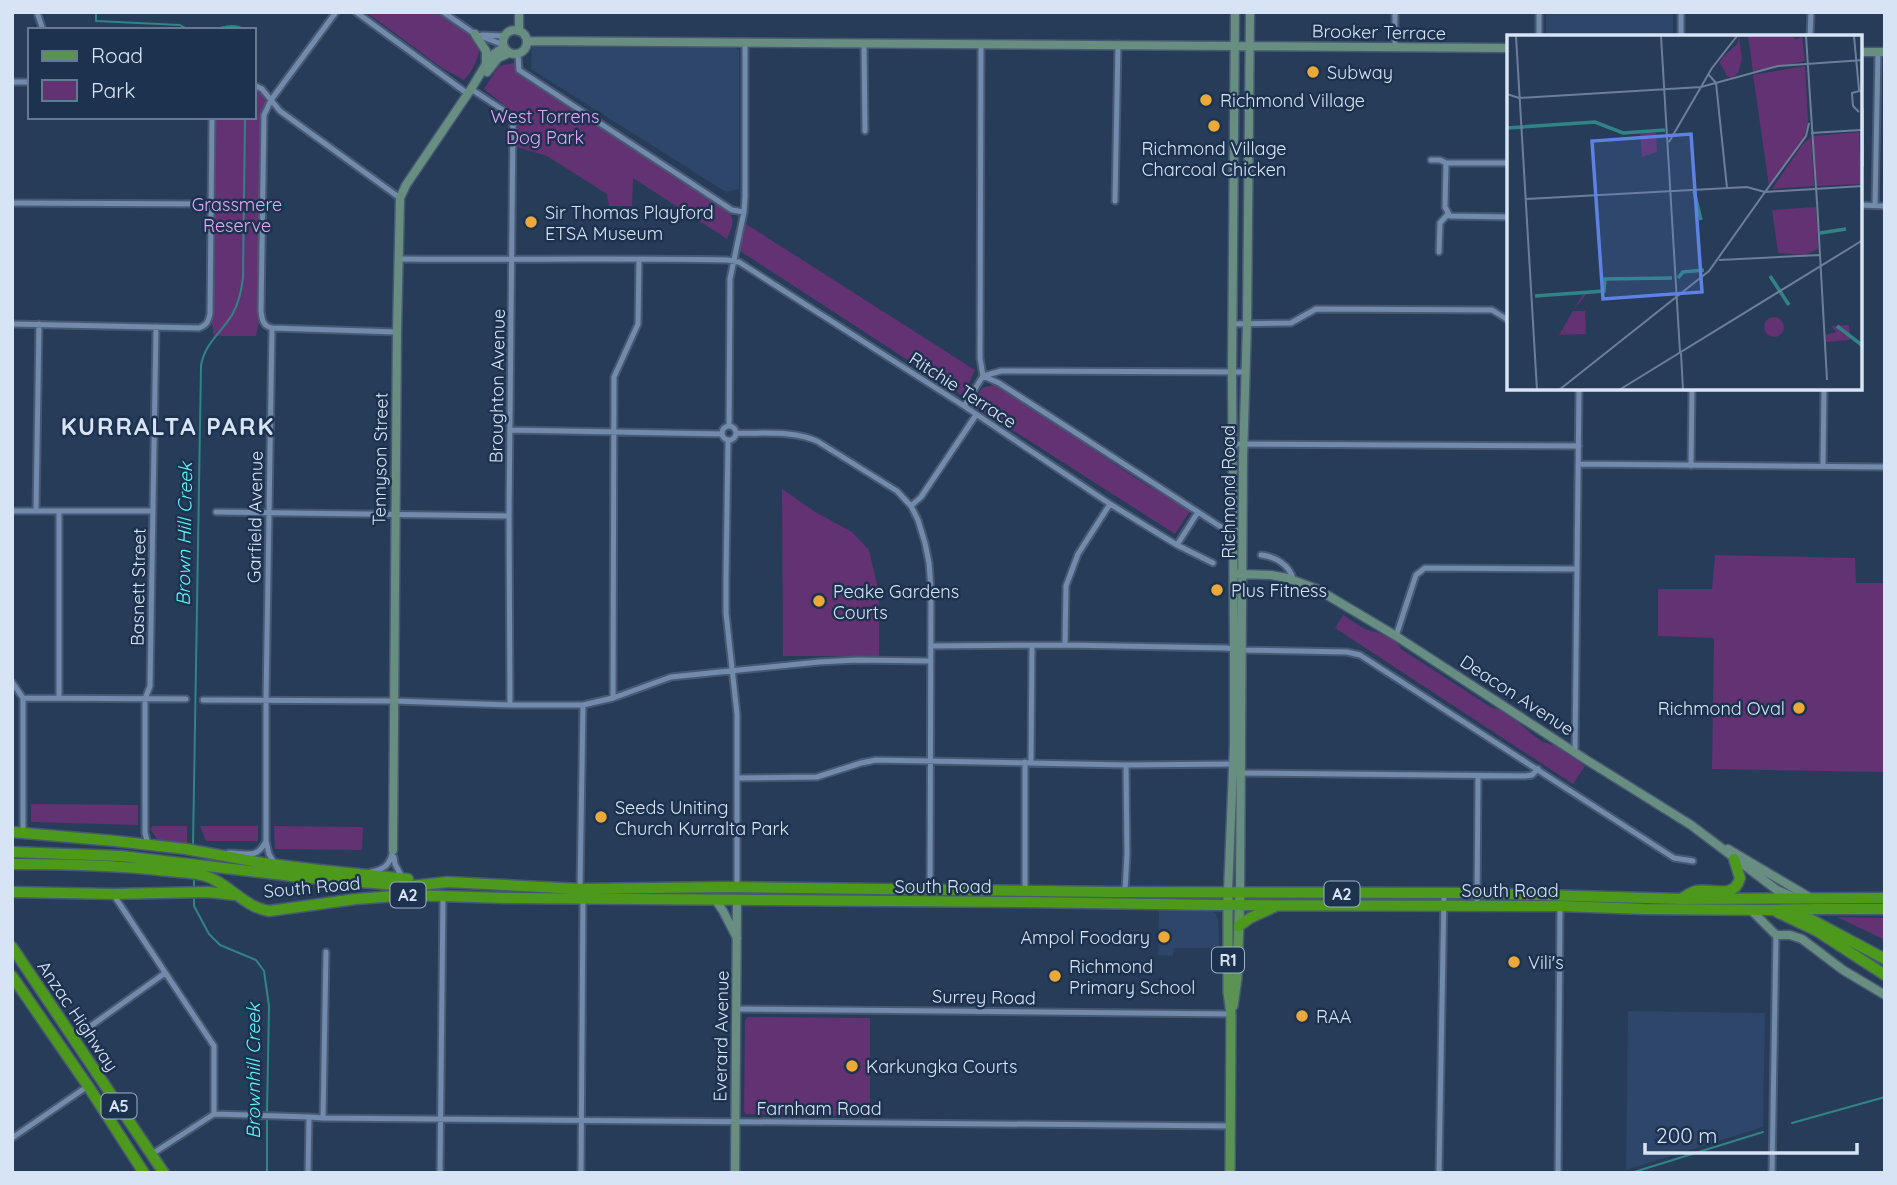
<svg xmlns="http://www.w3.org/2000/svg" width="1897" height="1185" font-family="Quicksand,sans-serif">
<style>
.built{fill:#2d4669}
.green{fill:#623273}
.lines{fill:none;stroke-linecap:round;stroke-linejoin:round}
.stream{stroke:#318485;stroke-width:2}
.street-casing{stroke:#475972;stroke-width:9}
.secondary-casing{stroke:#475972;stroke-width:11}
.primary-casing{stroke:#475972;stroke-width:12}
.highway-casing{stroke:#475972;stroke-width:13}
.street{stroke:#728aab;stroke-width:5}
.secondary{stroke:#678e80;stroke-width:8}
.primary{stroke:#5b9355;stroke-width:9}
.highway{stroke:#4c991c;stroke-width:10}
.poi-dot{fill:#eba939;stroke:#1d324e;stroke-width:2.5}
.labels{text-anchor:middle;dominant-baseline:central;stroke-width:5;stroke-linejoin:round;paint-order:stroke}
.shield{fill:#1d324e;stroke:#9fafc4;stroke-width:2}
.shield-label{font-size:16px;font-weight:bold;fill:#d7e4f6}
.street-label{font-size:18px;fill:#d7e4f6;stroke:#1d324e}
.poi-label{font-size:18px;fill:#d7e4f6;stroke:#1d324e;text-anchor:start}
.park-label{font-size:18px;fill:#e4a8fa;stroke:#1d324e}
.water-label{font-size:19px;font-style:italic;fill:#5efafc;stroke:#1d324e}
.district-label{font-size:24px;font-weight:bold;letter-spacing:2px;fill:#d7e4f6;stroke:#1d324e}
.inset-river{fill:none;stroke:#318485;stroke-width:3.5}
.inset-road{fill:none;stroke:#6d7f98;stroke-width:2}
.view{fill:#5e82e2;fill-opacity:0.15;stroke:#5e82e2;stroke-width:3.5}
.inset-edge{fill:none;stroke:#d7e4f6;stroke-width:3.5}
</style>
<rect width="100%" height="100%" fill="#273c59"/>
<!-- built -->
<path class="built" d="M1546,12h127v25h-127z
M733,46l6,4v139l-13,3 -195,-123 1,-22z
M1159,908l49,2 7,3 3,6 1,29h-45l-1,8 -15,-1z
M1628,1011l137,2 -2,114 -137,43z"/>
<!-- green -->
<path class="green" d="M366,12h70l44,31c-1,14 -6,27 -16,37l-22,-12z
M514,63l2,8 6,6 207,135c7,9 2,17 -2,27l-94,-61 -1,28h-23l-2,-12 -60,-38 -30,-9 1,-26 -4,-8 -30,-24 15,-23z
M254,86h3l14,14 -7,15 -3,196 -5,25h-42l-4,-22 2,-197h42z
M746,224l229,146 -12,26 -223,-145z
M996,384l141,95 53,32 -15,23 -189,-121 -6,-1 -6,-11 8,-13z
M782,489l35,24 35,19 17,18 10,43v63h-96z
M1715,555l140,3 1,25h29v189l-173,-3 2,-131 -56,-2v-47h54z
M1343,615c8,5 17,12 25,15 11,3 28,7 33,19l91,59c24,2 39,36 63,37l30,21 -12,18 -238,-156z
M31,804l107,1v20l-107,-3z
M152,826h35v17l-28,-1 -8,-12z
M200,826h58v15h-52z
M274,826l89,1 -1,23 -87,-1z
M1837,917l48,1v22z
M748,1017l122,1v98l-124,-2 -2,-3 1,-91z"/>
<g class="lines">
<!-- stream -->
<path class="stream" d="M96,12v9l84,4 9,5
M212,30c11,-3 24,-7 32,0
M193,846l8,-480c3,-22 20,-33 31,-51 7,-12 9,-24 11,-37l2,-161
M194,876v12
M194,897v9l15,28 11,11 36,15 8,11 5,35 -2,106
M1792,1123l93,-26
M267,1173v-55
M1631,1173l132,-41"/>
<defs>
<path id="street" d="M37,12l6,18
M356,12l112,82
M443,12l32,22 29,11
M482,35l23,1
M1539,37v-25
M1681,37v-25
M1810,37l1,-25
M864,43l1,88
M1395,48v-36
M518,54l1,16 213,140 12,2
M12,82h18
M254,85l8,4 18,22 120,87
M471,89l35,23 7,10 -4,394 1,189
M1431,160h9l6,3h62
M1446,163l-1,44 5,9 58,1
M1115,201l3,-157
M12,203l199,1
M1860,205l25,1
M1875,206l3,-154
M1439,252l1,-29 8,-9
M398,259c110,1 219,-1 329,1l12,2 225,144 146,98 67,41 21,-33
M12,324l187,4c8,-3 9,-6 11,-14l2,-197
M1233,324l58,-1 25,-14 176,1 16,10
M272,328l-6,372v141l3,13 6,10
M272,328c-9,-2 -10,-8 -11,-17l3,-196 7,-15 65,-88
M272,328l125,4
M983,376l16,7 222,144 15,3
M983,376l18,-5 244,1
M964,406l19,-30 -3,-18 1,-314
M722 433a7 7 0 1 1 14 0a7 7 0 1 1-14 0Z
M729,426l1,-147 14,-67 1,-15v-155
M510,430l212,4
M736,433c26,1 57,-3 81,8l80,50 14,15 7,14 7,23 4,20 2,26 -1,302
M728,441l-2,136v36l11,101v174
M1234,444l345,2
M1579,464l306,3
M1691,466l1,-78
M1823,466l1,-78
M911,506l10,-9 55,-82
M12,511h141
M36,511l3,-187
M216,512l293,4
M1177,545l36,18
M1261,555c13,1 29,10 32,24
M1396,636l20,-61 9,-7 152,1
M1065,645l1,-59 12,-32 32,-50
M931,646l134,-1 161,3 15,2 106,2 13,3 314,203 19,3
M12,682l11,16v135
M59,697v-185
M23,698l163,1
M613,698l1,-321 24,-53 1,-65
M203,700l191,1 116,4h73l30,-7 58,-21 148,-15 38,-2 74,1
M1575,752l4,-364
M1025,762v130
M1031,762l1,-117
M1239,773l286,3 7,-1 6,-6
M738,778l79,-1 44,-14 15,-3 250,5 108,-1
M148,844l-3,-11v-134l5,-13 6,-359
M228,853c18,-1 28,8 38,-12
M394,857l1,7 8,15
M371,872c14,-3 19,-7 22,-22
M1125,891l2,-37 -1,-89
M113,894l101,152v68
M1477,906l1,-130
M737,1009l494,5
M74,1038l91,-65
M323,1118l907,8
M12,1138l76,-52
M152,1154l62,-40 95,3
M308,1173l1,-56 14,1 3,-166
M440,1173l3,-277
M581,1173l2,-275 -3,-9 3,-184
M1439,1173l5,-280
M1558,1173l2,-267
M1772,1173l4,-238"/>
<path id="secondary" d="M503 42a12 12 0 1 1 24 0a12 12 0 1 1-24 0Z
M519,31v-19
M475,34l11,17v13
M527,41l981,7
M1860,52h25
M487,72l11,-14 11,-5
M1238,574l33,1 16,3 30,11 79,47 189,123 106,66 86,65 16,7
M1728,849l81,48
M393,850l4,-518 3,-134 6,-13 65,-96 20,-33 13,-9
M1228,892l6,-148v-95l-2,-277 3,-360
M1240,892l3,-434 4,-134 3,-312
M715,899l8,12 14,27
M1751,910l25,25h14l12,4 41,31 42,25
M735,1173l2,-273"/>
<path id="primary" d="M1228,892v100l3,22 -1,159
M1233,1006l4,-28 3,-86"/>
<path id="highway" d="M12,832l103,9 71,8 77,14 56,7 89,9
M12,852l109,4 188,22 102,8 37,-4 132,7 144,-2 387,5 366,1 204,6 204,-1
M12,864c49,0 98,1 147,6 14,2 29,2 43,5 25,6 41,32 67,36l87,-12 53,-4 96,3 520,4 191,3 344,1 85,3 125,1 46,-1h69
M12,892l101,2 95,-2 27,3
M1681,899c5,-3 10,-7 15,-8 17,-3 38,9 44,-13l-6,-19
M1795,911l90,48
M1777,912l40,19 68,44
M1239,926l11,-8 24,-11
M12,947l152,226
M12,976l76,110 56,87"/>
</defs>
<!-- street casing -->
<use href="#street" class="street-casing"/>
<!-- secondary casing -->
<use href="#secondary" class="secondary-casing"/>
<!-- primary casing -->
<use href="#primary" class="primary-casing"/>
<!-- highway casing -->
<use href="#highway" class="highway-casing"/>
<!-- street -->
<use href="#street" class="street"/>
<!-- secondary -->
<use href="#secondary" class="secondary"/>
<!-- primary -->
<use href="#primary" class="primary"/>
<!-- highway -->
<use href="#highway" class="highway"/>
</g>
<!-- markers -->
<g class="poi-dot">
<circle cx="1313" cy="72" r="7"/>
<circle cx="1206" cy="100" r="7"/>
<circle cx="1214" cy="126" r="7"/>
<circle cx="531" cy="222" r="7"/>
<circle cx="1217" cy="590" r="7"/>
<circle cx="819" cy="601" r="7"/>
<circle cx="1799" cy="708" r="7"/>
<circle cx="601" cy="817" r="7"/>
<circle cx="1164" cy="937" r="7"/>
<circle cx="1514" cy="962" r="7"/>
<circle cx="1055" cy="976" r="7"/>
<circle cx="1302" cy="1016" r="7"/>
<circle cx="852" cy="1066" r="7"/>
</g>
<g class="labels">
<!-- shield labels -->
<g class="shield">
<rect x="1324.5" y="881.5" width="35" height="25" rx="5"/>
<rect x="390.5" y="882.5" width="35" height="25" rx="5"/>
<rect x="1212" y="947.5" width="32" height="25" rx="5"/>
<rect x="101.5" y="1093.5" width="35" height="25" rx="5"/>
</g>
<g class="shield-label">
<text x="1342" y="894">A2</text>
<text x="408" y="895">A2</text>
<text x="1228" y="960">R1</text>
<text x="119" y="1106">A5</text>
</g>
<!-- street labels -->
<g class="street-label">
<text transform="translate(1379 32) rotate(1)">Brooker Terrace</text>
<text transform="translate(497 386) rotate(-89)">Broughton Avenue</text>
<text transform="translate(963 390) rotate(33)">Ritchie Terrace</text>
<text transform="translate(380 459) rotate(-89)">Tennyson Street</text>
<text transform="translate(1228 492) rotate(-90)">Richmond Road</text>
<text transform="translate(255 517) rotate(-89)">Garfield Avenue</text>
<text transform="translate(138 587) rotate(-89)">Basnett Street</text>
<text transform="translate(1517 695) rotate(33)">Deacon Avenue</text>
<text x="943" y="886">South Road</text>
<text transform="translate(312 887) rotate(-5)">South Road</text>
<text x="1510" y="890">South Road</text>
<text transform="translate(984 997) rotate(1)">Surrey Road</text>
<text transform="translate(78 1016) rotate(56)">Anzac Highway</text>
<text transform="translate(721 1036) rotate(-89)">Everard Avenue</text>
<text x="819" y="1108">Farnham Road</text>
</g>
<!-- poi labels -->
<g class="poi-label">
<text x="1327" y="72">Subway</text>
<text x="1220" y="100">Richmond Village</text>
<text x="1214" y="148" text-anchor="middle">Richmond Village<tspan x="1214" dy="21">Charcoal Chicken</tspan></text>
<text x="545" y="212">Sir Thomas Playford<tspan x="545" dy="21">ETSA Museum</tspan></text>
<text x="1231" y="590">Plus Fitness</text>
<text x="833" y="591">Peake Gardens<tspan x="833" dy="21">Courts</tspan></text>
<text x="1785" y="708" text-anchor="end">Richmond Oval</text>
<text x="615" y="807">Seeds Uniting<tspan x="615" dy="21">Church Kurralta Park</tspan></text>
<text x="1150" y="937" text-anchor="end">Ampol Foodary</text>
<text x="1528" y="962">Vili's</text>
<text x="1069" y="966">Richmond<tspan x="1069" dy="21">Primary School</tspan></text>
<text x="1316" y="1016">RAA</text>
<text x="866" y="1066">Karkungka Courts</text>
</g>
<!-- park labels -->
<g class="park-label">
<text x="545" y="116">West Torrens<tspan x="545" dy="21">Dog Park</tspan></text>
<text x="237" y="204">Grassmere<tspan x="237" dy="21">Reserve</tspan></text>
</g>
<!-- water labels -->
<g class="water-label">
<text transform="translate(184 534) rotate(-89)">Brown Hill Creek</text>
<text transform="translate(253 1071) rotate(-90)">Brownhill Creek</text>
</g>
<!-- district labels -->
<g class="district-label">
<text x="168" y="426">KURRALTA PARK</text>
</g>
</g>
<!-- overview -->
<g transform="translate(1507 35)">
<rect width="355" height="355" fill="#273c59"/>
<path d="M232,1l3,23 -4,14 -6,5 -5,-2 -7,-13 -7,13 9,-18 15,-14zM241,1h44l4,4 6,-4 3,25 -52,11zM298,31l3,55 -4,17 -35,48 -16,-111zM133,97h16l1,20 -15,5zM352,97l2,52 -44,2 -4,-50zM304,102l3,49 -42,3 30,-44zM309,172l2,42 -13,6 -27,-2 -6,-43zM77,257h4l-15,19h12l1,23 -27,1zM257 292a10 10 0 1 1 20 0a10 10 0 1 1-20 0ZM342,290l1,15 -24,2v-7l10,-3 -5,-6z" fill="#623273"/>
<path class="inset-river" d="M0,93l88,-6 28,11 42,-3M187,156l7,29M313,198l26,-4M263,241l19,29M171,243l5,-6 21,-2M28,261l69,-5 1,-12 67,-1M330,291l26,20"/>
<path class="inset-road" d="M9,1l21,354M154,1l19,316M299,1l11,167M347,1l5,54M202,40l7,8 11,105M0,59l12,4 182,-11 77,-21 85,-6M356,73v59M352,77l-6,-6 -1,-13 11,-3M304,98l50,-3M162,107l43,-74 25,-32M19,164l221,-12 18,5 41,-56 3,-13M310,166l3,54M313,220l7,125M212,225l101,-5M174,318l2,37M52,355l150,-119 56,-79 98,-6M112,355l244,-150"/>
<path class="view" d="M184,99l11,158 -99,7 -11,-158z"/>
<rect width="355" height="355" class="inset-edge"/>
</g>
<!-- border -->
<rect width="1897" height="1185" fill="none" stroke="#d7e4f6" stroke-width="28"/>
<!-- legend -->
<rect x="28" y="28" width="228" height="91" fill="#1d324e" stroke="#677991" stroke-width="2"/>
<rect x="42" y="51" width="35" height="10" fill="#5b9355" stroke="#677991" stroke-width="2"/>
<text x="91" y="63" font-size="21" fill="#d7e4f6">Road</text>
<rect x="42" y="80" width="35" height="21" fill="#623273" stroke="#677991" stroke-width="2"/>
<text x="91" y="98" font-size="21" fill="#d7e4f6">Park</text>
<!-- scale -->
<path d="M1645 1143v10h212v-10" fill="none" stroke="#d7e4f6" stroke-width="3.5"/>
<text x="1656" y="1143" font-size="21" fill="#d7e4f6" stroke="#1d324e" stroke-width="5" paint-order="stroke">200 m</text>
</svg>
